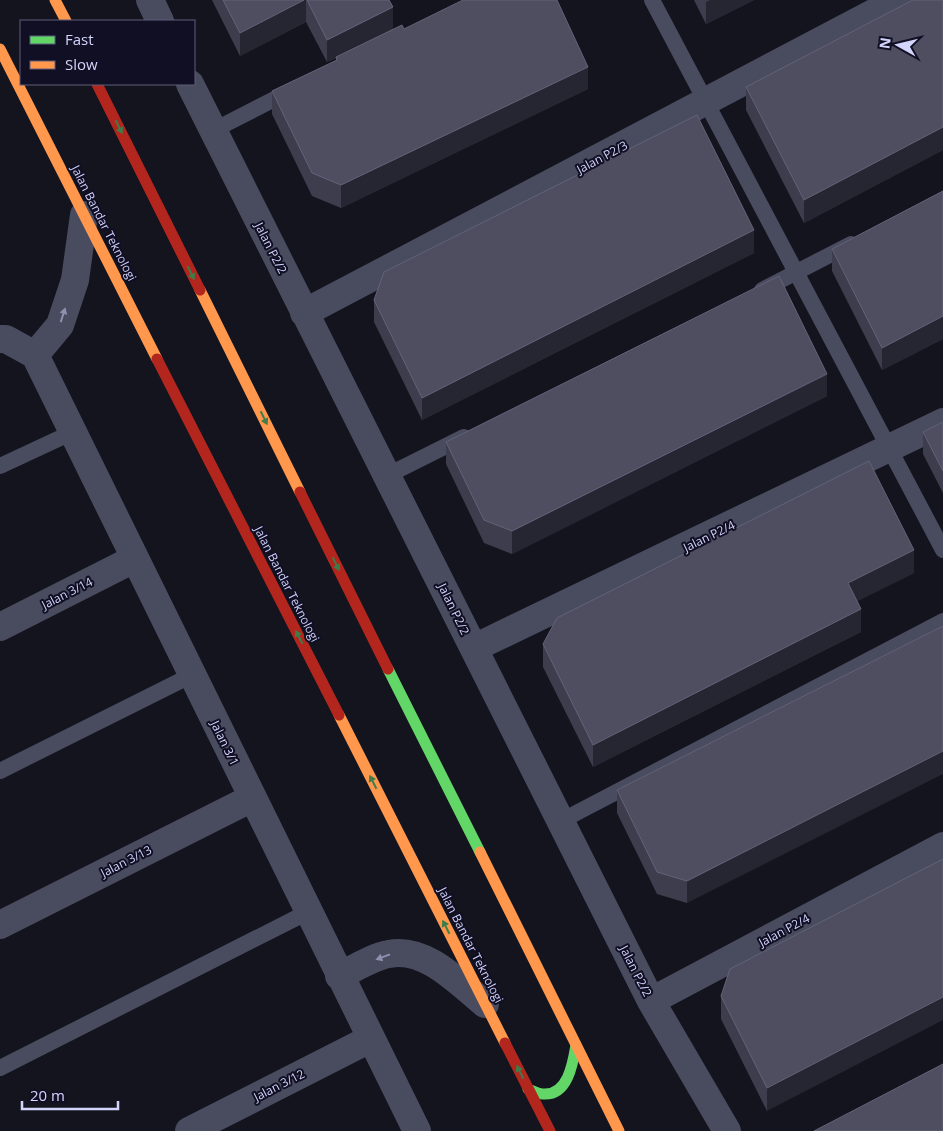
<svg xmlns="http://www.w3.org/2000/svg" width="943" height="1131" font-family="'Open Sans',sans-serif">
<style>
.lines{fill:none;stroke-linecap:round;stroke-linejoin:round}
.lane{stroke:#494b5f;stroke-width:16}
.street{stroke:#494b5f;stroke-width:28}
.fast{stroke:#63d668;stroke-width:11}
.slow{stroke:#ff974d;stroke-width:11}
.jam{stroke:#b3261e;stroke-width:11}
.wall{fill:#3d3d4d}
.shaded-wall{fill:#262632}
.building{fill:#4e4e60;stroke:#636379}
.oneway{fill:#3e7c49}
.oneway2{fill:#8e90ae}
.labels{text-anchor:middle;dominant-baseline:central;stroke-width:4;stroke-linejoin:round;paint-order:stroke}
.street-label{font-size:12px;fill:#d4d5fd;stroke:#100f23}
</style>
<rect width="100%" height="100%" fill="#14141e"/>
<g class="lines">
<!-- lane -->
<path class="lane" d="M652,0l291,550
M212,131l80,-41
M762,290l89,-46
M0,466l73,-34
M388,475l76,-38
M0,771l192,-96
M561,821l382,-200
M0,1068l308,-156"/>
<!-- street -->
<path class="street" d="M150,0l10,21
M190,84l461,917 76,130
M304,313l594,-313
M0,339h6l29,16
M35,355l382,776
M35,355l25,-30 15,-45 9,-65
M0,627l134,-68
M474,648l469,-226
M0,925l252,-127
M339,976c15,-7 33,-19 50,-22 36,-8 70,29 96,50
M651,1001l292,-155
M189,1131l181,-92"/>
<!-- fast -->
<path class="fast" d="M388,669l92,183
M528,1089c5,2 10,5 15,5 25,2 30,-31 33,-49"/>
<!-- slow -->
<path class="slow" d="M55,0l11,21
M0,49l157,310
M200,290l100,202
M339,715l166,328
M480,852l139,279"/>
<!-- jam -->
<path class="jam" d="M97,84l103,206
M157,359l182,356
M300,492l88,177
M505,1043l45,88"/>
</g>
<!-- wall -->
<path class="wall" d="M212,0h177l4,29h11l184,60 -247,119 -29,-12 -40,-82v-23l64,-30v-3l-9,4 -21,-40 -66,34z
M694,0h60l-48,24z
M943,0v150l-139,73 -58,-113v-23z
M943,191v148l-61,31 -50,-99v-22z
M754,253l-332,167 -48,-98v-22z
M827,396l-315,158 -28,-11 -38,-79v-22z
M943,422v71l-20,-39v-22z
M914,573l-57,28 4,31 -268,135 -50,-100v-23z
M943,626l-256,277 -30,-9 -40,-81v-23z
M943,859l-176,252 -46,-92v-23z"/>
<!-- shaded-wall -->
<path class="shaded-wall" d="M304,0h2v22l-66,34v-23z
M710,0h44l-48,24v-22z
M393,7v22l-66,33v-22z
M588,67v22l-247,119v-23z
M943,127v23l-139,73v-23z
M754,230v23l-332,167v-22z
M943,316v23l-61,31v-22z
M827,374v22l-315,158v-23z
M914,550v23l-66,33v-23z
M861,609v23l-268,135v-22z
M943,751v23l-256,129v-22z
M943,997v23l-176,91v-23z"/>
<!-- building -->
<path class="building" d="M223,0h81l-64,33z
M307,0h82l4,7 -66,33z
M463,0h94l31,67 -247,118 -29,-12 -40,-82 65,-31 -1,-3 66,-32 2,4z
M913,0h30v127l-139,73 -58,-113z
M697,115l57,115 -332,168 -48,-98 10,-28z
M943,191v125l-61,32 -50,-99z
M779,276l48,98 -315,157 -28,-11 -38,-78z
M943,422v49l-20,-39z
M869,461l45,89 -66,33 13,26 -268,136 -50,-101 14,-26z
M943,626v125l-256,130 -30,-9 -40,-82z
M943,859v138l-176,91 -46,-92 9,-27z
M943,1064v67h-129z"/>
<!-- one-way arrows -->
<defs><path id="oneway-solid" d="M-6-.8H1V-3.2L6.5 0L1 3.2V.8H-6Z" transform="scale(1.25)"/></defs>
<g class="oneway">
<use href="#oneway-solid" transform="translate(119 127) rotate(64)"/>
<use href="#oneway-solid" transform="translate(191 273) rotate(64)"/>
<use href="#oneway-solid" transform="translate(264 418) rotate(64)"/>
<use href="#oneway-solid" transform="translate(336 564) rotate(64)"/>
<use href="#oneway-solid" transform="translate(299 637) rotate(-117)"/>
<use href="#oneway-solid" transform="translate(373 782) rotate(-117)"/>
<use href="#oneway-solid" transform="translate(446 927) rotate(-117)"/>
<use href="#oneway-solid" transform="translate(520 1072) rotate(-117)"/>
</g>
<g class="oneway2">
<use href="#oneway-solid" transform="translate(63 315) rotate(-72)"/>
<use href="#oneway-solid" transform="translate(383 957) rotate(160)"/>
</g>
<g class="labels">
<!-- street labels -->
<g class="street-label">
<text transform="translate(602 157) rotate(-28)">Jalan P2/3</text>
<text transform="translate(104 223) rotate(63)">Jalan Bandar Teknologi</text>
<text transform="translate(271 248) rotate(63)">Jalan P2/2</text>
<text transform="translate(709 536) rotate(-26)">Jalan P2/4</text>
<text transform="translate(287 584) rotate(63)">Jalan Bandar Teknologi</text>
<text transform="translate(67 593) rotate(-27)">Jalan 3/14</text>
<text transform="translate(454 609) rotate(64)">Jalan P2/2</text>
<text transform="translate(225 743) rotate(64)">Jalan 3/1</text>
<text transform="translate(126 861) rotate(-27)">Jalan 3/13</text>
<text transform="translate(784 930) rotate(-28)">Jalan P2/4</text>
<text transform="translate(471 945) rotate(63)">Jalan Bandar Teknologi</text>
<text transform="translate(636 971) rotate(63)">Jalan P2/2</text>
<text transform="translate(279 1085) rotate(-27)">Jalan 3/12</text>
</g>
</g>
<!-- legend -->
<rect x="20" y="20" width="175" height="65" fill="#100f23" stroke="#5e5e7a"/>
<rect x="30" y="36" width="25" height="8" fill="#63d668" stroke="#5e5e7a"/>
<text x="65" y="45" font-size="15" fill="#d4d5fd">Fast</text>
<rect x="30" y="61" width="25" height="8" fill="#ff974d" stroke="#5e5e7a"/>
<text x="65" y="70" font-size="15" fill="#d4d5fd">Slow</text>
<!-- north arrow -->
<g transform="translate(898 45) rotate(278)" stroke="#100f23" stroke-width="4" paint-order="stroke">
<path d="M0-4L9 19L0 12L-9 19Z" fill="#d4d5fd"/>
<text y="-8" font-size="14" font-weight="bold" text-anchor="middle" fill="#d4d5fd">N</text>
</g>
<!-- scale -->
<path d="M22 1101v8h96v-8" fill="none" stroke="#d4d5fd" stroke-width="2.5"/>
<text x="30" y="1101" font-size="15" fill="#d4d5fd" stroke="#100f23" stroke-width="4" paint-order="stroke">20 m</text>
</svg>
